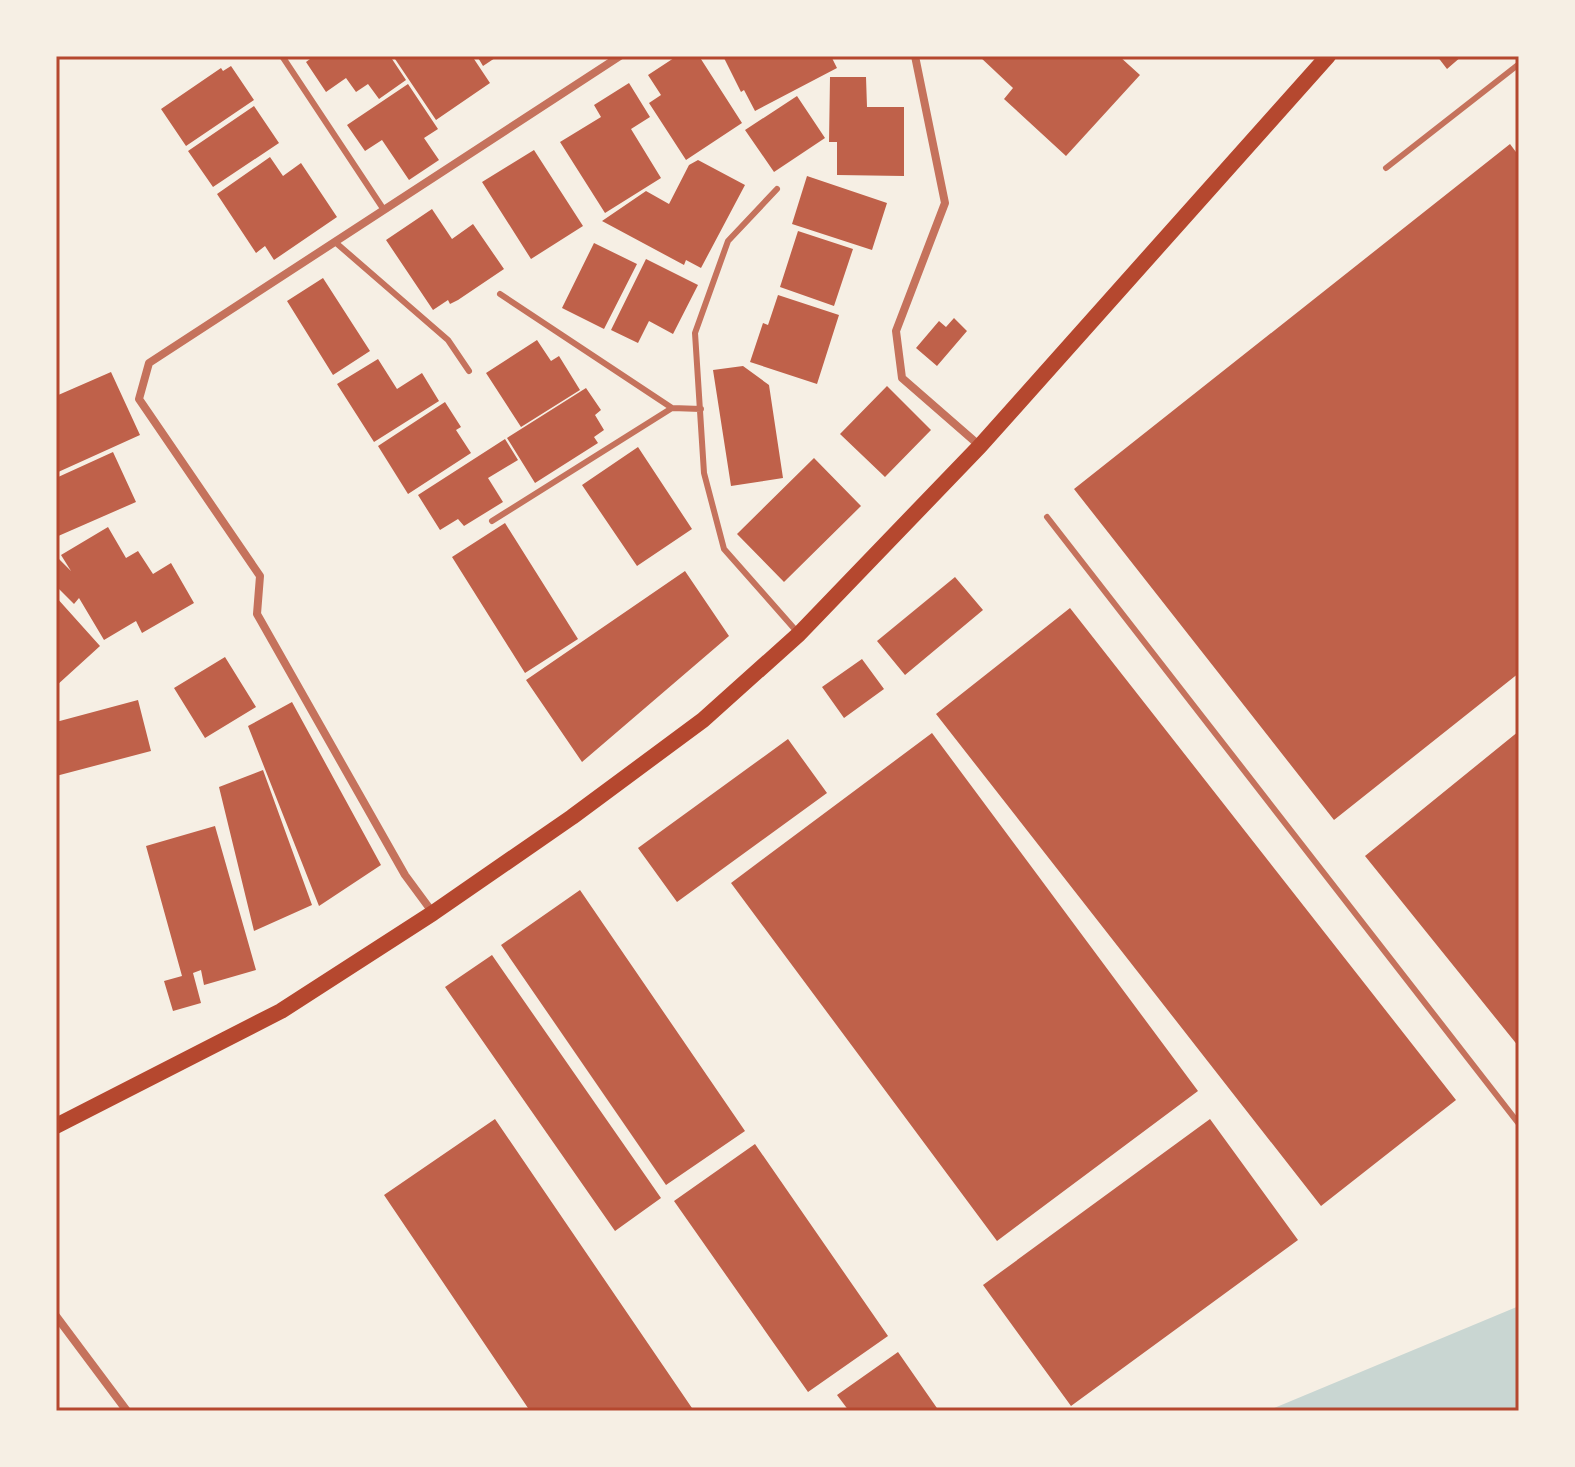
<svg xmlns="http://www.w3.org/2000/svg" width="1575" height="1467" font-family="Quicksand,sans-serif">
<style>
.water{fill:#c9d6d2}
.building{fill:#bf614a}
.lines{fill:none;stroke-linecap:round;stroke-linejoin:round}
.service{stroke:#c5725c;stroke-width:6}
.minor{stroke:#c5725c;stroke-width:8}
.secondary{stroke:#b5482f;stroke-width:16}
.neatline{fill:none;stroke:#b5482f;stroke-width:3}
</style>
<rect width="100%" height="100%" fill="#f6efe4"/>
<!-- water -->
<path class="water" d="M1519,1306v105h-252z"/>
<!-- building -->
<path class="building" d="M314,56h76l16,24 -27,19 -11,-15 -12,8 -10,-14 -20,14 -20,-30z
M393,56h79l18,27 -54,37z
M477,56h21l-15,10z
M677,56h22l43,67 -56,37 -37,-57 12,-8 -13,-20z
M723,56h108l6,12 -82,43 -11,-21 -3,2z
M979,56h140l21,19 -74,81 -62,-57 9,-11z
M1437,56h25l-15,13z
M231,66l23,34 -68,46 -25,-37 60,-41 2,3z
M830,77h36l1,30h37v69l-67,-1v-33h-8z
M629,83l21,34 -19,12 30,49 -56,35 -45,-71 41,-25 -7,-12z
M408,84l30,45 -14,9 15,22 -30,20 -27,-40 -17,11 -18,-26z
M797,96l28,42 -51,34 -29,-42z
M254,106l25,37 -66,44 -25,-36z
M1510,144l9,12v517l-185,147 -260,-331z
M534,150l49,76 -52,33 -49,-77z
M270,157l13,19 18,-13 36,54 -63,43 -9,-14 -9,7 -39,-59z
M698,160l47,25 -44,83 -15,-8 -2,5 -82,-44 44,-30 23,13 20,-39z
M807,176l80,27 -15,47 -80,-26z
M432,209l20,30 21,-15 31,45 -46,31 -8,4 -2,-4 -15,10 -47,-70z
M798,231l55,18 -19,57 -54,-19z
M594,243l43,21 -33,65 -42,-21z
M646,259l52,26 -25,49 -24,-13 -11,22 -27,-13z
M323,278l47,73 -37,24 -46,-74z
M778,295l61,20 -22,69 -67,-22 13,-39 5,2z
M954,318l13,13 -30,35 -21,-18 23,-27 7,6z
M537,340l14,21 8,-5 21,34 -59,37 -35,-54z
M378,359l19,30 25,-16 17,28 -65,41 -37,-58z
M743,366l26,19 14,93 -52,8 -18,-116z
M111,372l29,63 -84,38v-77z
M887,386l44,44 -46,47 -45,-43z
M586,388l15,22 -6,5 9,15 -10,7 4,6 -63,40 -28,-45z
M445,402l16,25 -5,3 15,23 -63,41 -30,-48z
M505,439l13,21 -30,18 15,24 -39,24 -6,-7 -18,11 -22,-35z
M638,447l54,82 -55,37 -55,-81z
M113,452l23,50 -80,35v-59z
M814,458l47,48 -77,76 -47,-48z
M505,523l73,116 -53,34 -73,-116z
M108,527l18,31 12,-7 15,23 18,-11 23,40 -52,30 -6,-12 -32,19 -25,-42 -5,6 -18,-18v-30l15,15 -10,-16z
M685,571l44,65 -147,126 -56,-82z
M955,577l28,33 -78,65 -28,-34z
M56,597l44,49 -44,40z
M1070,608l386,492 -135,106 -385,-492z
M225,657l31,50 -51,31 -31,-50z
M862,659l22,30 -40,29 -22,-31z
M138,700l13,51 -95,25v-54z
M292,702l89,163 -62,41 -71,-180z
M1519,731v316l-154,-191z
M932,733l266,358 -201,150 -266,-358z
M788,739l39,54 -150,109 -39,-54z
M263,770l49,135 -58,26 -35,-144z
M215,826l41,144 -52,15 -3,-15 -8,3 8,30 -28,8 -9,-30 18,-5 -36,-130z
M580,890l165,241 -79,54 -165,-240z
M492,955l169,243 -46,33 -170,-244z
M495,1119l184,270 15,22h-164l-146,-216z
M1210,1119l88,121 -227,166 -88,-121z
M755,1144l133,192 -80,56 -134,-191z
M898,1352l41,59h-90l-12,-16z"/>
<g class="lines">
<!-- service -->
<path class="service" d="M282,56l102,154
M1386,168l133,-104
M777,189l-49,52 -33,92 9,140 20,76 75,85
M335,242l113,98 21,31
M500,294l172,114
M1047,517l472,607
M492,521l180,-113 29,1"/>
<!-- minor -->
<path class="minor" d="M915,56l30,147 -49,128 6,47 78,68
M433,913l-28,-38 -148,-261 3,-38 -121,-177 10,-36 471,-307
M56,1316l71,95"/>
<!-- secondary -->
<path class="secondary" d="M56,1126l225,-115 152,-98 139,-96 131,-97 96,-86 181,-188 348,-390"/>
</g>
<!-- border -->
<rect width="1575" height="1467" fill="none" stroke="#f6efe4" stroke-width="116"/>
<rect x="58" y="58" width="1459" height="1351" class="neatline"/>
</svg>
